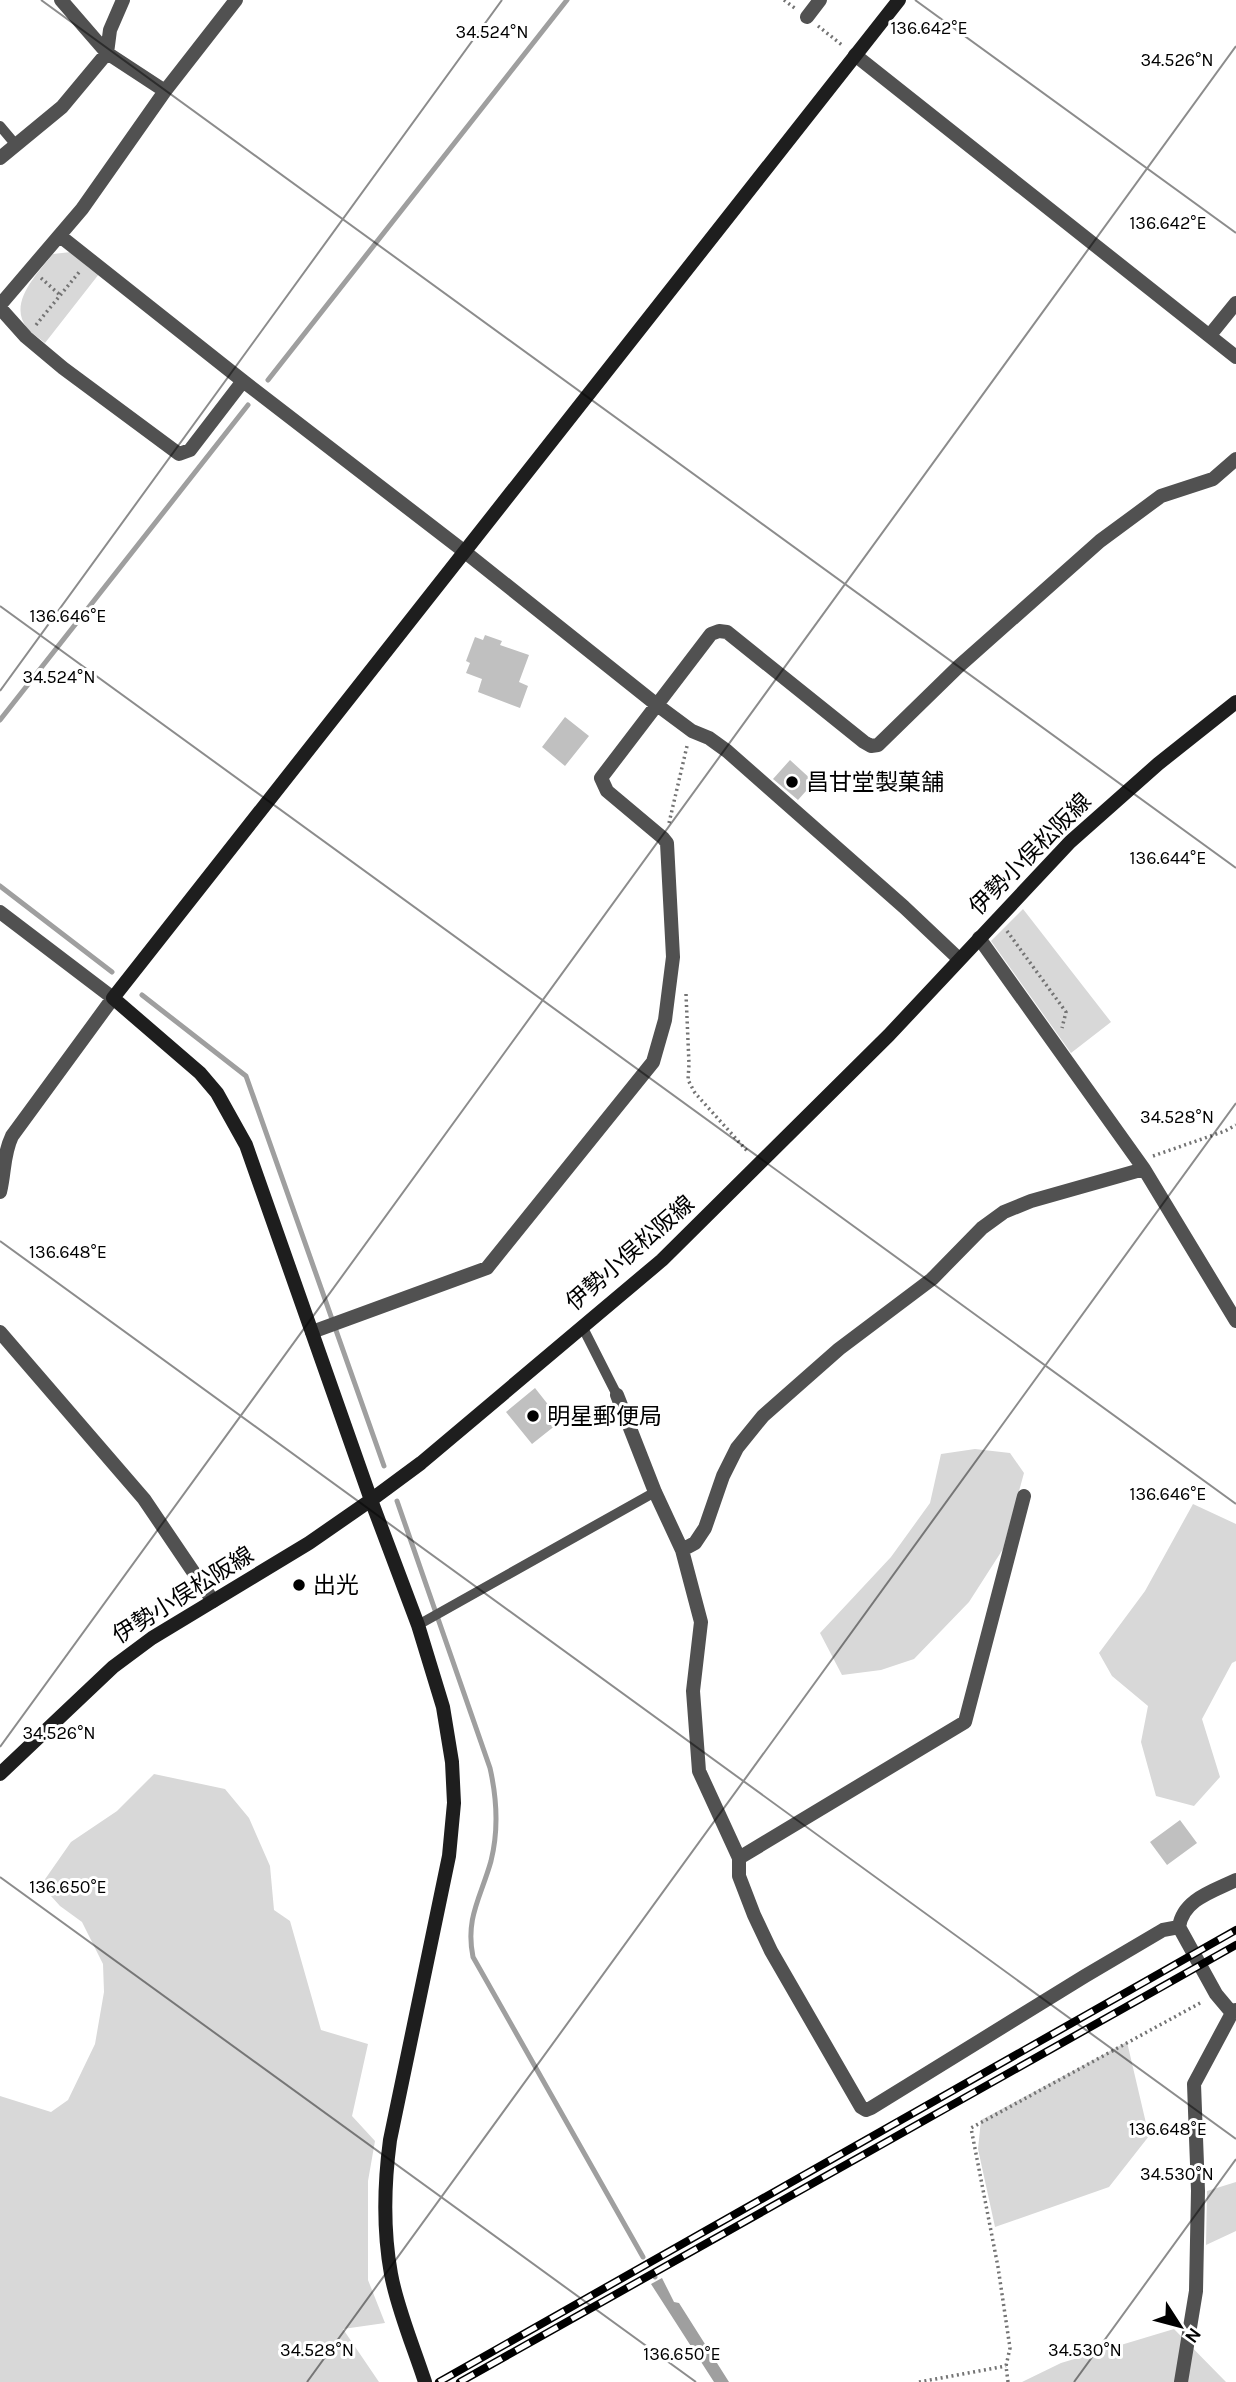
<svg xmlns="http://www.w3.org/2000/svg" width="1236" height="2382" font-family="Karla,'Noto Sans JP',sans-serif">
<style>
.green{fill:#d8d8d8}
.water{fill:#9f9f9f}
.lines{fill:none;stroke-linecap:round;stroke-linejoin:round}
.stream{stroke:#9f9f9f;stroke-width:5}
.building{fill:#c0c0c0}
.path{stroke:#737373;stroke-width:3.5;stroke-dasharray:2 3.5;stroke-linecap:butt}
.lane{stroke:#515151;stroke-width:10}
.street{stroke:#515151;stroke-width:14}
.secondary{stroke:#1e1e1e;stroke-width:14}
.rail-casing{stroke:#000;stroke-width:8}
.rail{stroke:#fff;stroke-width:5;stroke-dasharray:16;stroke-linecap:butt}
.ticks{fill:none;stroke:#000;stroke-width:2;stroke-opacity:0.45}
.poi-dot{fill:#000;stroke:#fff;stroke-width:2.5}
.labels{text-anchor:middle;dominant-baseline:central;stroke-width:6;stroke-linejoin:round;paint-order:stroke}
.poi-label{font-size:23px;fill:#000;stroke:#fff;text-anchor:start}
.street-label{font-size:23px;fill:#000;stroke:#fff}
.ticks-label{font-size:18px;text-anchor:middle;fill:#000;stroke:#fff;stroke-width:6;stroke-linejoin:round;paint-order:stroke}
</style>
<rect width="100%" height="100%" fill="#fff"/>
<!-- green -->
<path class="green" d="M71,252l18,16 10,6 -54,69c-5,-5 -13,-9 -18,-15 -20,-25 11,-55 26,-74z
M1023,909l88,113 -40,31 -80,-112z
M975,1449l35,4 14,20 -21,76 -34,53 -55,57 -33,11 -39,5 -22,-42 71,-76 39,-54 11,-49z
M1193,1504l43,20v137l-4,2 -30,56 18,58 -26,29 -38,-10 -15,-54 7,-36 -36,-30 -13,-23 46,-62z
M154,1774l71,15 24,29 21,48 4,44 16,11 31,109 47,14 -16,72 23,25 -7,40v99l17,43 -42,6 36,53h-379v-286l51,16 17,-12 27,-56 9,-52 -1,-28 -21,-42 -22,-16 -19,-21 30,-43 46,-31z
M1127,2042l22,94 -40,51 -114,40 -17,-78 3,-29z
M1236,2182v49l-30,14 1,-54z
M1174,2329l52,53h-204l39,-19z"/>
<!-- water -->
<path class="water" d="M662,2278l12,24 5,1 50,79h-15l-63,-98z"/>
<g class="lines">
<!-- stream -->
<path class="stream" d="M268,380l299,-380
M0,720l248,-315
M0,886l112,86
M142,995l104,81 138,390
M397,1501l93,267c7,31 9,61 1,93 -10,36 -26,57 -18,96l170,300
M654,2275l1,2"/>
</g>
<!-- building -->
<path class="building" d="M485,635l17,6 -2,4 29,10 -10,27 9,4 -8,22 -42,-16 4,-13 -16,-6 4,-10 -4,-2 9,-24 8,3z
M565,717l24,19 -24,30 -23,-19z
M790,760l24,22 -16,18 -25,-21z
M535,1388l26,33 -29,23 -26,-32z
M1180,1820l17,23 -30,22 -17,-23z"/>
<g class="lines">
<!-- path -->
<path class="path" d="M784,0l12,9
M818,26l24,19
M41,278l19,17
M36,325l44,-54
M669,823l18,-77
M1007,931l59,81 -4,16
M686,994l3,70 -1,16 7,13 53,59
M1153,1156l72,-25 11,-6
M919,2382l87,-16
M1008,2382l-2,-16 4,-18 -12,-81 -27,-139 231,-126"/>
<!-- lane -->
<path class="lane" d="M0,126l16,19
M582,1326l35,69
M418,1625l237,-133"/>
<!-- street -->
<path class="street" d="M61,0l46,53 58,38
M807,17l13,-17
M855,55l381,302
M0,158l62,-51 45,-54 3,-23 13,-30
M60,236l183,145 222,171 192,153 35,26 17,7 18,13 177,156 55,52
M0,305l82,-96 83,-118 71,-91
M0,308l26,29 37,31 116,86 11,-4 53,-69
M1210,335l26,-32
M0,912l113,86 -101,138c-9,19 -7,36 -12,56
M979,938l165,231 92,152
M0,1332l144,167 69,102
M312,1332l175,-64 166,-206 12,-42 8,-63 -6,-114 -4,-5 -56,-47 -6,-13 110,-144 8,-3 8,1 137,110 7,4 7,-1 80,-78 142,-126 61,-45 52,-17 23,-20
M617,1395l38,97 27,58 19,72 -8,69 6,80 40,87v18l15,39 17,36 90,156 5,3 5,-2 214,-132 78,-46 16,-3
M682,1550l13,-7 10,-15 18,-52 14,-28 26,-32 76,-67 93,-70 50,-51 22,-16 27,-11 113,-32
M739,1858l226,-136 59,-226
M1232,2013l-16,-19 -37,-67c4,-28 35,-36 57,-47
M1181,2382l15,-91 2,-100 -4,-107 38,-71 4,-3"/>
<!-- secondary -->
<path class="secondary" d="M0,1774l113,-107 39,-29 157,-95 62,-43 50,-37 241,-203 227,-225 181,-193 88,-78 78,-62
M425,2382c-11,-34 -28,-74 -34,-108 -8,-44 -7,-89 -1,-134l59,-284 5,-53 -2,-41 -9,-55 -25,-82 -47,-125 -125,-355 -29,-52 -17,-20 -87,-75 786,-998"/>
<defs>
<path id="rail" d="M439,2382l797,-452
M460,2382l776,-437"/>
</defs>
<!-- rail casing -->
<use href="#rail" class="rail-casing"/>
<!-- rail -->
<use href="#rail" class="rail"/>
</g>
<!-- ticks -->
<path class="ticks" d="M41,0l1195,868M915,0l321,233M0,606l1236,898M0,691l502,-691M0,1241l1236,898M0,1747l1236,-1701M0,1877l696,505M307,2382l929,-1279M1074,2382l162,-223"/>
<!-- markers -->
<g class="poi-dot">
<circle cx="792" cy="782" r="7"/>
<circle cx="533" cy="1416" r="7"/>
<circle cx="299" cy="1585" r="7"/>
</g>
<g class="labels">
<!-- poi labels -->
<g class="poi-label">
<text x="806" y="782">昌甘堂製菓舗</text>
<text x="547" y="1416">明星郵便局</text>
<text x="313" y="1585">出光</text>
</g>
<!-- street labels -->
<g class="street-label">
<text transform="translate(1030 854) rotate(-45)">伊勢小俣松阪線</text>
<text transform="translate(630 1253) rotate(-41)">伊勢小俣松阪線</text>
<text transform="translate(183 1595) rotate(-32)">伊勢小俣松阪線</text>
</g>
</g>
<g class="ticks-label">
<text x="929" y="34">136.642°E</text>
<text x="492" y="38">34.524°N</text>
<text x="1177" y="66">34.526°N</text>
<text x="1168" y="229">136.642°E</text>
<text x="68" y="622">136.646°E</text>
<text x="59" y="683">34.524°N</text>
<text x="1168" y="864">136.644°E</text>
<text x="1177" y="1123">34.528°N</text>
<text x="68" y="1258">136.648°E</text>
<text x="1168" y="1500">136.646°E</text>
<text x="59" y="1739">34.526°N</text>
<text x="68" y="1893">136.650°E</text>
<text x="1168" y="2135">136.648°E</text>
<text x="1177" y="2180">34.530°N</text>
<text x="317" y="2356">34.528°N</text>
<text x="1085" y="2356">34.530°N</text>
<text x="682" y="2360">136.650°E</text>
</g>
<!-- north arrow -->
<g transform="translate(1180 2326) rotate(126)" stroke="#ffffff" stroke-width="5" paint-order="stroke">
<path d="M0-5L12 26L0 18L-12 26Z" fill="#000000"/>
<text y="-10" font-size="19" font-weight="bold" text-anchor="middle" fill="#000000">N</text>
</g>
</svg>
